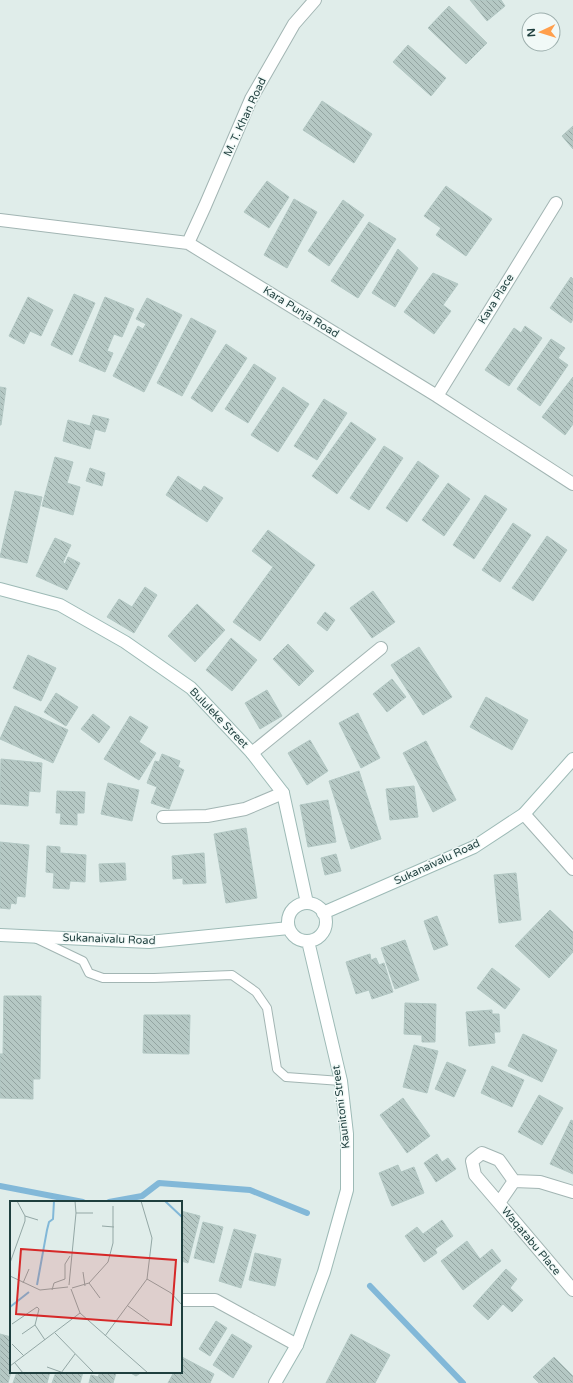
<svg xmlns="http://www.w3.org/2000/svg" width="573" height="1383" font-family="'Varela Round',sans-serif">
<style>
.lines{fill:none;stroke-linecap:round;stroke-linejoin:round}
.stream{stroke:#82b8d8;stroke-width:6}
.building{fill:url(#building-back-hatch);stroke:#b2c7c3}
.lane-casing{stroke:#a2b5b3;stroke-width:10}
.street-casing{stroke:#a2b5b3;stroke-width:14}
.secondary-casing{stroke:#9dbab6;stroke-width:14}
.lane{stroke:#fff;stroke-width:8}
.street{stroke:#fff;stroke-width:12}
.secondary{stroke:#fff;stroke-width:12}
.labels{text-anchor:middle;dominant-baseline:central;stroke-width:3;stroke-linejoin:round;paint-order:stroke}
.street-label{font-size:11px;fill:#1f3f3e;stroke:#f1f9f7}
.inset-river{fill:none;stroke:#82b8d8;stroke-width:2}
.inset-road{fill:none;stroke:#93a7a5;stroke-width:1}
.view{fill:#d62828;fill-opacity:0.15;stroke:#d62828;stroke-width:2}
.inset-edge{fill:none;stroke:#1f3f3e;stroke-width:2}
</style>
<defs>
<pattern id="building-back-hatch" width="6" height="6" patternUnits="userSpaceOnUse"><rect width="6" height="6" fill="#b5c8c4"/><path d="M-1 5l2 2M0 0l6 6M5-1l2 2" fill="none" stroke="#93a4a1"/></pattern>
</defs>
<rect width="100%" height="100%" fill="#e0edea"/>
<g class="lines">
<!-- stream -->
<path class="stream" d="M0,1186l83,16
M109,1202l33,-6 17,-13 91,7 57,23
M370,1286l93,97"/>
</g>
<!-- building -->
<path class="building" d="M470,0h31l4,6 -18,15z
M449,6l38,37 -21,21 -38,-36z
M408,45l38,33 -15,18 -38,-34z
M322,101l50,33 -18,29 -51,-33z
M573,126v23l-11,-13z
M267,181l22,16 -20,31 -25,-16z
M446,186l46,33 -26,37 -30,-21 5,-7 -17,-12z
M294,199l23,13 -30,56 -23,-13z
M343,200l21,15 -35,51 -21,-15z
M369,222l27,17 -38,59 -27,-17z
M398,249l20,19 -23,39 -23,-14z
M433,273l25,11 -15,21 8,6 -17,23 -30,-22z
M571,277l2,2v40l-2,4 -21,-15z
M74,294l21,9 -23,52 -21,-10z
M28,297l25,13 -12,26 -11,-5 -6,13 -15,-8z
M105,297l29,12 -12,28 -8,-3 -7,17 6,2 -8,19 -26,-11z
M147,298l35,17 -38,77 -31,-16 25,-50 5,3 3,-5 -10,-5z
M191,318l25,13 -34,65 -25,-13z
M525,326l17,12 -33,48 -24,-16 29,-42 7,5z
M551,339l14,9 -7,10 10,7 -28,41 -23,-17z
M226,344l21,14 -35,54 -21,-14z
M254,364l22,14 -28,45 -23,-14z
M573,377v47l-8,11 -23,-18z
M0,387l6,1 -5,37h-1z
M283,387l26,17 -31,48 -27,-17z
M324,399l23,14 -30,47 -23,-14z
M93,415l16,4 -4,13 -10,-3 -5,20 -27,-8 5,-21 22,6z
M351,422l25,17 -39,55 -25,-18z
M384,446l19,12 -34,52 -19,-12z
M55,457l18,5 -6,21 13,4 -7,28 -31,-9z
M418,461l21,15 -32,46 -21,-14z
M90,468l15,5 -3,13 -16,-5z
M178,476l23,15 3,-5 19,12 -16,24 -41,-27z
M448,483l22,16 -26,37 -22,-16z
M15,491l27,6 -15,66 -27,-6z
M485,495l22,14 -33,50 -21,-14z
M513,523l18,12 -31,47 -18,-12z
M268,530l47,35 -55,76 -27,-19 40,-55 -21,-16z
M547,536l20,14 -34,51 -21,-13z
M55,538l16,7 -8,17 2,2 3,-7 12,6 -13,27 -31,-14z
M145,587l12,8 -23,38 -27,-16 12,-18 13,8z
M373,591l22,31 -23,16 -22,-30z
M197,604l28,26 -30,32 -27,-26z
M325,612l10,8 -8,11 -10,-8z
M231,638l26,22 -25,31 -26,-21z
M288,644l26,27 -15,15 -26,-27z
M419,647l33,50 -29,18 -32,-50z
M28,655l28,13 -15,33 -28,-13z
M392,679l14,18 -19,15 -14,-18z
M267,690l15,26 -22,13 -15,-26z
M56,693l22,14 -12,19 -22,-14z
M486,697l42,23 -16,30 -42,-23z
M15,706l53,24 -15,33 -53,-24z
M358,713l22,45 -19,10 -22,-45z
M93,714l17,13 -11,16 -18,-14z
M130,716l18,11 -9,15 17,11 -17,27 -35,-21z
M310,740l18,31 -21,14 -19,-32z
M426,741l30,59 -23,12 -30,-59z
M162,754l18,7 -2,6 6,3 -15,39 -18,-6 6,-16 -10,-4 8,-22 4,1z
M1,759l41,4 -2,29 -11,-1 -1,15 -28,-2z
M359,771l22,68 -30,10 -22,-68z
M108,783l31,7 -7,31 -31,-7z
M414,786l4,31 -28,3 -4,-31z
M57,791l28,1 -1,21h-7v12l-17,-1 1,-11h-5z
M328,800l8,42 -28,5 -8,-42z
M246,828l11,70 -31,5 -12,-69z
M0,842l29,3 -4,52 -8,-1 -1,8 -5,-1 -1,6 -10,-1z
M47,846l13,1v6l26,2 -1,27 -15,-1 -1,8 -16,-1 1,-15 -8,-1z
M204,853l2,30 -23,1v-6l-10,1 -1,-23z
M336,854l5,17 -16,4 -4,-17z
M125,863l1,17 -26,2 -1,-18z
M516,873l5,47 -22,3 -5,-48z
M550,910l23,22v20l-24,26 -34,-32z
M437,916l11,29 -14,5 -10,-29z
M405,940l14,40 -24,9 -14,-41z
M370,954l1,6 5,-2 3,7 5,-2 9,29 -21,7 -3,-9 -13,4 -10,-32z
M492,968l28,21 -15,20 -28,-21z
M4,996h37l-1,83h-7v20l-33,-1v-44h3z
M405,1003l31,1 -1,38h-13v-7l-18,-1z
M492,1010v4h7l1,18h-6l1,11 -26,3 -3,-34z
M144,1015h46l-1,39 -46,-1z
M523,1034l34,16 -15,32 -34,-16z
M414,1045l24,6 -11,42 -24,-6z
M447,1062l19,8 -12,27 -19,-8z
M492,1066l32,14 -12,27 -31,-14z
M539,1095l24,13 -21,37 -24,-13z
M403,1098l27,38 -23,17 -27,-38z
M571,1120l2,1v53l-23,-10z
M437,1154l5,8 6,-4 8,11 -20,13 -12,-19z
M398,1165l3,7 13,-5 10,26 -32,13 -13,-33z
M181,1211l19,5 -12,47 -7,-2z
M442,1220l11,16 -18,13 2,4 -13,9 -19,-26 12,-9 6,7z
M203,1222l20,5 -9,36 -20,-5z
M234,1229l22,6 -15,53 -22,-7z
M467,1241l13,18 12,-10 9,12 -38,29 -22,-29z
M255,1253l26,6 -6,27 -26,-6z
M506,1269l11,10 -7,9 13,12 -11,12 -9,-8 -15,16 -15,-14z
M216,1321l11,7 -17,28 -11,-7z
M0,1334l11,3v35l-3,11h-8z
M232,1334l20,12 -19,32 -20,-13z
M351,1334l39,21 -15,28h-49z
M182,1357l32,17 -4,9h-42l6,-11h7z
M554,1357l19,19v7h-34l-6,-6z
M17,1372h33l-3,11h-34z
M56,1372h27l-3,11h-28z
M100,1372l16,1 -3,10h-24l2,-8 7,2z
M129,1372h13l-6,4z"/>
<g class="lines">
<defs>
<path id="lane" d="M37,939l46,22 6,12 14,5h51l78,-3 24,17 11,16 10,61 9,8 55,4"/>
<path id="street" d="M0,220l188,23 249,153 136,88
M188,243l17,-37 46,-107 43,-75 21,-24
M437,396l119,-193
M252,753l129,-105
M524,814l49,55
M163,817l44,-1 38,-7 38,-16
M573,1192l-33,-10 -26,-1 -15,22 74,87
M499,1203l-24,-28 -3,-14 10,-8 17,7 15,21
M181,1300h34l82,45"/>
<path id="secondary" d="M0,589l60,16 65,37 66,46 61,65 31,40 24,110
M288 922a19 19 0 1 1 38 0a19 19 0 1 1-38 0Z
M323,913l151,-66 50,-33 49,-55
M0,935l149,7 140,-14
M275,1383l22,-38 27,-73 23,-82v-56l-6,-53 -33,-140"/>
</defs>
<!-- lane casing -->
<use href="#lane" class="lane-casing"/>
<!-- street casing -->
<use href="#street" class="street-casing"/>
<!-- secondary casing -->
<use href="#secondary" class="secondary-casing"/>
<!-- lane -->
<use href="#lane" class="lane"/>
<!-- street -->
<use href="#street" class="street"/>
<!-- secondary -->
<use href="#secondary" class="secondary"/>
</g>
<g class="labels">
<!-- street labels -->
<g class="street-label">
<text transform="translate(245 117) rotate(-65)">M. T. Khan Road</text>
<text transform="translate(496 299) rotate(-58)">Kava Place</text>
<text transform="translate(301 312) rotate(32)">Kara Punja Road</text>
<text transform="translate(219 718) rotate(46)">Bululeke Street</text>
<text transform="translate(437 862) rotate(-25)">Sukanaivalu Road</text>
<text transform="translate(109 939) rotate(2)">Sukanaivalu Road</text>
<text transform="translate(341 1107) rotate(-97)">Kaunitoni Street</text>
<text transform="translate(531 1241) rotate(50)">Waqatabu Place</text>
</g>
</g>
<!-- overview -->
<g transform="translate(10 1201)">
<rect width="172" height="172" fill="#e0edea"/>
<path class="inset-river" d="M155,0l17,16M27,84l10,-55 2,-8 4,-3 1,-18M0,106l19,-15"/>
<path class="inset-road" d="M66,12h17M15,15l13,4M92,25l12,1M0,62l15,-42v-5l-8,-15M73,71l2,14M0,75l30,14 28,-3M137,78l24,14 11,12M13,82l6,-14M79,82l11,15M59,84l7,-72 -1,-12M62,87l17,-5 19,-21 5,-19v-37M61,88l9,24 68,60M42,89l2,-7 11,-4v-15l5,-8M118,105l21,15M2,123l25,-17 2,2 -4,16 10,15M45,132l39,40M12,133l13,-9M95,135l42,-57 5,-41 -11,-37M2,143l12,12M5,162l8,10M0,165l70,-53M37,166l14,5M51,172l14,-19"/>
<path class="view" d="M11,48l155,11 -5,65 -155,-11z"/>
<rect width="172" height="172" class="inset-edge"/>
</g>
<!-- north arrow -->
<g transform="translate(541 32) rotate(266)"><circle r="19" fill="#f1f9f7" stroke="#9dafad"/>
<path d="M0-3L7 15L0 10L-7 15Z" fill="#ff9f4c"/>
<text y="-6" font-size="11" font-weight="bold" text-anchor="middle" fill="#1f3f3e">N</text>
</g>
</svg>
